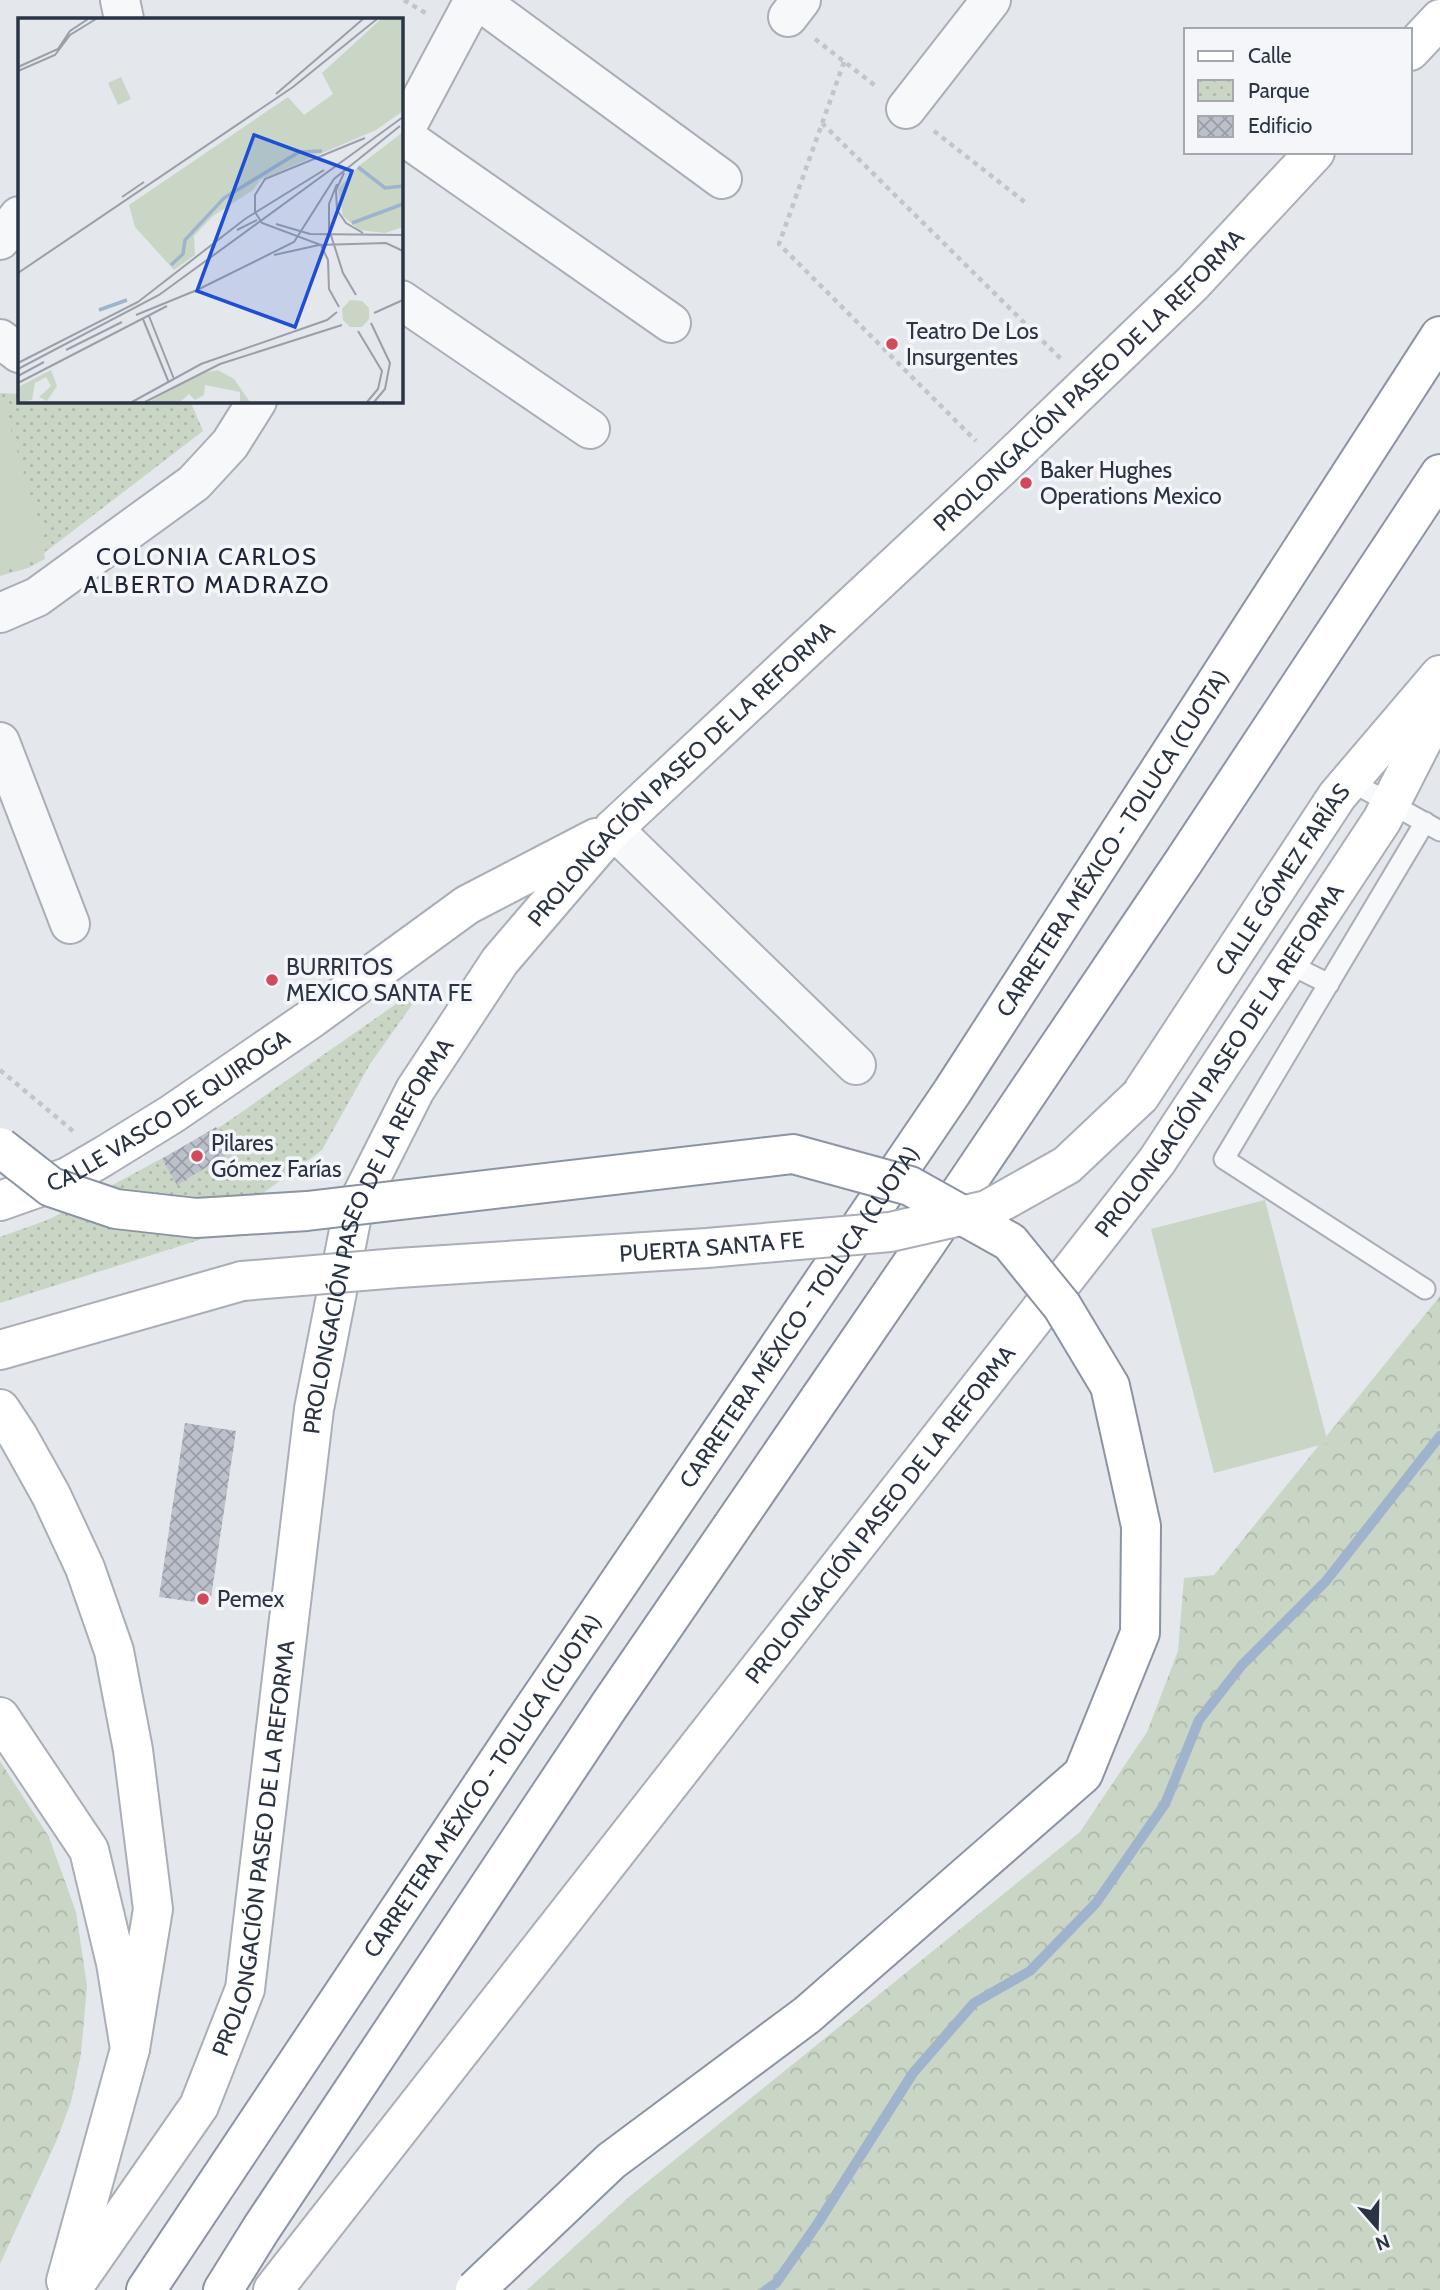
<svg xmlns="http://www.w3.org/2000/svg" width="1440" height="2290" font-family="Cabin,sans-serif">
<style>
.forest{fill:url(#forest-crowns)}
.park{fill:url(#park-dots)}
.garden{fill:#c9d6c5}
.lines{fill:none;stroke-linecap:round;stroke-linejoin:round}
.stream{stroke:#9fb4cc;stroke-width:10}
.building{fill:url(#building-cross-hatch)}
.lane-casing{stroke:#a9aeb7;stroke-width:23}
.street-casing{stroke:#a9aeb7;stroke-width:42}
.secondary-casing{stroke:#a9aeb7;stroke-width:42}
.highway-casing{stroke:#8b94a3;stroke-width:42}
.path{stroke:#c2c5cb;stroke-width:4.5;stroke-dasharray:5 5;stroke-linecap:butt}
.lane{stroke:#f7f8fa;stroke-width:19}
.street{stroke:#f7f8fa;stroke-width:38}
.secondary{stroke:#fff;stroke-width:38}
.highway{stroke:#fff;stroke-width:38}
.secondary-bridge-casing{stroke:#a9aeb7;stroke-width:42;stroke-linecap:butt}
.highway-bridge-casing{stroke:#8b94a3;stroke-width:42;stroke-linecap:butt}
.secondary-bridge{stroke:#fff;stroke-width:38}
.highway-bridge{stroke:#fff;stroke-width:38}
.poi-dot{fill:#d1495b;stroke:#f4f6f9;stroke-width:2.5}
.labels{text-anchor:middle;dominant-baseline:central;stroke-width:7;stroke-linejoin:round;paint-order:stroke}
.poi-label{font-size:23px;fill:#2b3445;stroke:#f4f6f9;text-anchor:start}
.street-label{font-size:23px;fill:#2b3445;stroke:#f4f6f9}
.neighbourhood-label{font-size:24px;letter-spacing:2px;fill:#1d2536;stroke:#f4f6f9}
.inset-river{fill:none;stroke:#9fb4cc;stroke-width:3.5}
.inset-road{fill:none;stroke:#9a9fa9;stroke-width:2}
.view{fill:#1d4ed8;fill-opacity:0.15;stroke:#1d4ed8;stroke-width:3.5}
.inset-edge{fill:none;stroke:#2b3445;stroke-width:3.5}
</style>
<defs>
<pattern id="forest-crowns" width="20" height="18" patternUnits="userSpaceOnUse" patternTransform="scale(1.75)"><rect width="20" height="18" fill="#c9d6c5"/><path d="M2 6a3 3 0 1 1 6 0M12 15a3 3 0 1 1 6 0" fill="none" stroke="#adb8ab"/></pattern>
<pattern id="park-dots" width="8" height="8" patternUnits="userSpaceOnUse" patternTransform="scale(1.75)"><rect width="8" height="8" fill="#c9d6c5"/><path d="M2 2h.1M6 6h.1" fill="none" stroke="#adb8ab" stroke-width="1.8" stroke-linecap="round"/></pattern>
<pattern id="building-cross-hatch" width="8" height="8" patternUnits="userSpaceOnUse" patternTransform="scale(1.75)"><rect width="8" height="8" fill="#bbc0ca"/><path d="M0 0l8 8M0 8l8-8" fill="none" stroke="#989da6"/></pattern>
</defs>
<rect width="100%" height="100%" fill="#e4e7ec"/>
<!-- forest -->
<path class="forest" d="M1440,1296v994h-913l103,-94 450,-364 67,-100 31,-81 6,-73 30,-3z
M0,1761l49,76 27,75 11,74 -6,68 -10,48 -15,40 -56,122z"/>
<!-- park -->
<path class="park" d="M0,393l19,1v7h111l62,4 11,26 -159,122 1,6 -17,9 -28,8z
M429,981l-59,83 -48,86 -123,90 -199,63v-66l50,-18 173,-94z"/>
<!-- garden -->
<path class="garden" d="M2,399l44,150 -3,3v6l-43,12v-170z
M1265,1200l63,243 -114,30 -63,-244z"/>
<g class="lines">
<!-- stream -->
<path class="stream" d="M766,2290l10,-7 42,-60 95,-150 61,-70 56,-32 66,-68 69,-99 34,-84 43,-55 84,-84 114,-145"/>
</g>
<!-- building -->
<path class="building" d="M216,1127l15,25 -54,33 -15,-26z
M185,1423l51,8 -26,173 -51,-7z"/>
<g class="lines">
<defs>
<path id="lane" d="M1350,781l90,50
M1287,963l42,21
M1425,1289l-201,-130 201,-337"/>
<path id="street" d="M120,0l4,19
M478,0l244,179
M788,17l13,-17
M906,109l85,-109
M402,135l269,188
M401,137l73,-137
M0,240l19,-24
M401,300l189,129
M0,339l19,14
M0,613l37,-16 157,-114 36,-39 27,-43
M0,742l70,182
M613,829l243,236"/>
<g id="secondary">
<path d="M1410,51l30,-32"/>
<path id="s1" d="M1140,1096l197,-300 103,-121"/>
<path id="s2" d="M0,1201l68,-24 36,-21 68,-42 140,-96 155,-113 129,-67"/>
<path d="M0,1350l242,-69"/>
<path d="M0,1409l18,27 33,59 34,73 29,83 19,99 20,159 -23,140"/>
<path d="M0,1717l89,133 27,113 14,86 -64,232"/>
<path id="s3" d="M71,2290l128,-184 46,-117 69,-580 38,-194 63,-125 85,-129 113,-132 388,-362 191,-183 123,-132"/>
<path id="s4" d="M273,2290l884,-1129 225,-341 58,-114"/>
</g>
<g id="highway">
<path id="s5" d="M146,2290l377,-566 429,-632 488,-756"/>
<path d="M223,2290l38,-61 348,-523 318,-464 257,-381 256,-387"/>
</g>
</defs>
<!-- lane casing -->
<use href="#lane" class="lane-casing"/>
<!-- street casing -->
<use href="#street" class="street-casing"/>
<!-- secondary casing -->
<use href="#secondary" class="secondary-casing"/>
<!-- highway casing -->
<use href="#highway" class="highway-casing"/>
<!-- path -->
<path class="path" d="M404,0l23,14
M815,39l62,48
M844,62l-65,182 197,197
M822,123l239,236
M934,131l92,72
M0,1070l73,61"/>
<!-- lane -->
<use href="#lane" class="lane"/>
<!-- street -->
<use href="#street" class="street"/>
<!-- secondary -->
<use href="#secondary" class="secondary"/>
<!-- highway -->
<use href="#highway" class="highway"/>
<defs>
<g id="secondary-bridge">
<path id="s6" d="M242,1281l156,-13 309,-20 183,-16 97,-22 80,-45 73,-69"/>
</g>
<path id="highway-bridge" d="M0,1147l51,40 65,22 80,9 111,-7 486,-57 117,32 100,56 52,64 48,80 31,140 -1,107 -57,141 -276,241 -196,146 -136,129"/>
</defs>
<!-- secondary-bridge casing -->
<use href="#secondary-bridge" class="secondary-bridge-casing"/>
<!-- highway-bridge casing -->
<use href="#highway-bridge" class="highway-bridge-casing"/>
<!-- secondary-bridge -->
<use href="#secondary-bridge" class="secondary-bridge"/>
<!-- highway-bridge -->
<use href="#highway-bridge" class="highway-bridge"/>
</g>
<!-- markers -->
<g class="poi-dot">
<circle cx="892" cy="344" r="7"/>
<circle cx="1026" cy="483" r="7"/>
<circle cx="272" cy="980" r="7"/>
<circle cx="197" cy="1156" r="7"/>
<circle cx="203" cy="1599" r="7"/>
</g>
<g class="labels">
<!-- poi labels -->
<g class="poi-label">
<text x="906" y="331">Teatro De Los<tspan x="906" dy="26">Insurgentes</tspan></text>
<text x="1040" y="470">Baker Hughes<tspan x="1040" dy="26">Operations Mexico</tspan></text>
<text x="286" y="967">BURRITOS<tspan x="286" dy="26">MEXICO SANTA FE</tspan></text>
<text x="211" y="1143">Pilares<tspan x="211" dy="26">Gómez Farías</tspan></text>
<text x="217" y="1599">Pemex</text>
</g>
<!-- street labels -->
<g class="street-label">
<text stroke="none"><textPath href="#s3" startOffset="2254">PROLONGACIÓN PASEO DE LA REFORMA</textPath></text>
<text stroke="none"><textPath href="#s3" startOffset="1687">PROLONGACIÓN PASEO DE LA REFORMA</textPath></text>
<text stroke="none"><textPath href="#s5" startOffset="1740">CARRETERA MÉXICO - TOLUCA (CUOTA)</textPath></text>
<text stroke="none"><textPath href="#s1" startOffset="259">CALLE GÓMEZ FARÍAS</textPath></text>
<text stroke="none"><textPath href="#s4" startOffset="1552">PROLONGACIÓN PASEO DE LA REFORMA</textPath></text>
<text stroke="none"><textPath href="#s2" startOffset="192">CALLE VASCO DE QUIROGA</textPath></text>
<text stroke="none"><textPath href="#s3" startOffset="1120">PROLONGACIÓN PASEO DE LA REFORMA</textPath></text>
<text stroke="none"><textPath href="#s6" startOffset="471">PUERTA SANTA FE</textPath></text>
<text stroke="none"><textPath href="#s5" startOffset="1172">CARRETERA MÉXICO - TOLUCA (CUOTA)</textPath></text>
<text stroke="none"><textPath href="#s4" startOffset="985">PROLONGACIÓN PASEO DE LA REFORMA</textPath></text>
<text stroke="none"><textPath href="#s5" startOffset="606">CARRETERA MÉXICO - TOLUCA (CUOTA)</textPath></text>
<text stroke="none"><textPath href="#s3" startOffset="490">PROLONGACIÓN PASEO DE LA REFORMA</textPath></text>
</g>
<!-- neighbourhood labels -->
<g class="neighbourhood-label">
<text x="207" y="556">COLONIA CARLOS<tspan x="207" dy="28">ALBERTO MADRAZO</tspan></text>
</g>
</g>
<!-- overview -->
<g transform="translate(18 18)">
<rect width="385" height="385" fill="#e4e7ec"/>
<path d="M332,282l12,1 7,7v11l-7,8h-12l-7,-7 -1,-11zM33,352l6,16 -10,15 -8,-4 12,-11 -5,-9 -11,6 -3,17 -14,2v-15zM200,352l16,9 16,23h-10v-10l-35,-7 -1,10 -9,5 -6,-6 -9,8h-31l53,-29z" fill="#c9d6c5"/>
<path d="M363,1h22v92l-27,19 -116,50 -7,10 -40,26 -19,20 1,19 -21,15 -39,-43 -6,-22 159,-108 16,18 29,-21 -11,-21zM385,114v95l-18,6 -26,-3 -16,-14 -5,-27 22,-24z" fill="#c9d6c5"/>
<path d="M103,59l10,22 -13,6 -10,-22z" fill="#c9d6c5"/>
<path class="inset-river" d="M340,149l27,21 18,-2M334,205l51,-19M153,247l12,-11 2,-14 39,-42 75,-46 23,-1M81,292l28,-10"/>
<path class="inset-road" d="M0,49l40,-18 12,-18 18,-12M0,53l37,-16 15,-20 26,-16M258,76l87,-75M326,155l-8,17 1,20 9,13 17,10M319,166l-8,20v25l14,44 13,22M104,179l22,-15M258,206l34,10 93,1M219,212l20,-10M256,237l45,-10 67,-2 17,8M0,255l275,-186 84,-68M175,274l101,-50 40,-63 66,-53M321,289l-10,-18 -1,-29 -7,-15 -59,-22 -7,-11v-17l10,-16 100,-41M356,295l29,-13M118,297l61,-25M131,298l25,63M125,301l26,64M353,305l19,40 -5,26 -11,13M340,313l24,40 -4,18 -11,13M48,332l56,-28M0,345l120,-61 107,-83 79,-49M0,351l141,-74 244,-178M0,358l26,-14M0,365l149,-77M114,384l69,-38 126,-44 10,-8M127,384l75,-38 122,-39"/>
<path class="view" d="M236,117l98,36 -57,156 -98,-36z"/>
<rect width="385" height="385" class="inset-edge"/>
</g>
<!-- legend -->
<rect x="1184" y="28" width="228" height="126" fill="#f4f6f9" stroke="#a4a8b1" stroke-width="2"/>
<rect x="1198" y="51" width="35" height="10" fill="#ffffff" stroke="#a4a8b1" stroke-width="2"/>
<text x="1248" y="63" font-size="21" fill="#2b3445">Calle</text>
<rect x="1198" y="80" width="35" height="21" fill="url(#park-dots)" stroke="#a4a8b1" stroke-width="2"/>
<text x="1248" y="98" font-size="21" fill="#2b3445">Parque</text>
<rect x="1198" y="116" width="35" height="21" fill="url(#building-cross-hatch)" stroke="#a4a8b1" stroke-width="2"/>
<text x="1248" y="133" font-size="21" fill="#2b3445">Edificio</text>
<!-- north arrow -->
<g transform="translate(1377 2227) rotate(160)" stroke="#f4f6f9" stroke-width="5" paint-order="stroke">
<path d="M0-5L12 26L0 18L-12 26Z" fill="#2b3445"/>
<text y="-10" font-size="19" font-weight="bold" text-anchor="middle" fill="#2b3445">N</text>
</g>
</svg>
